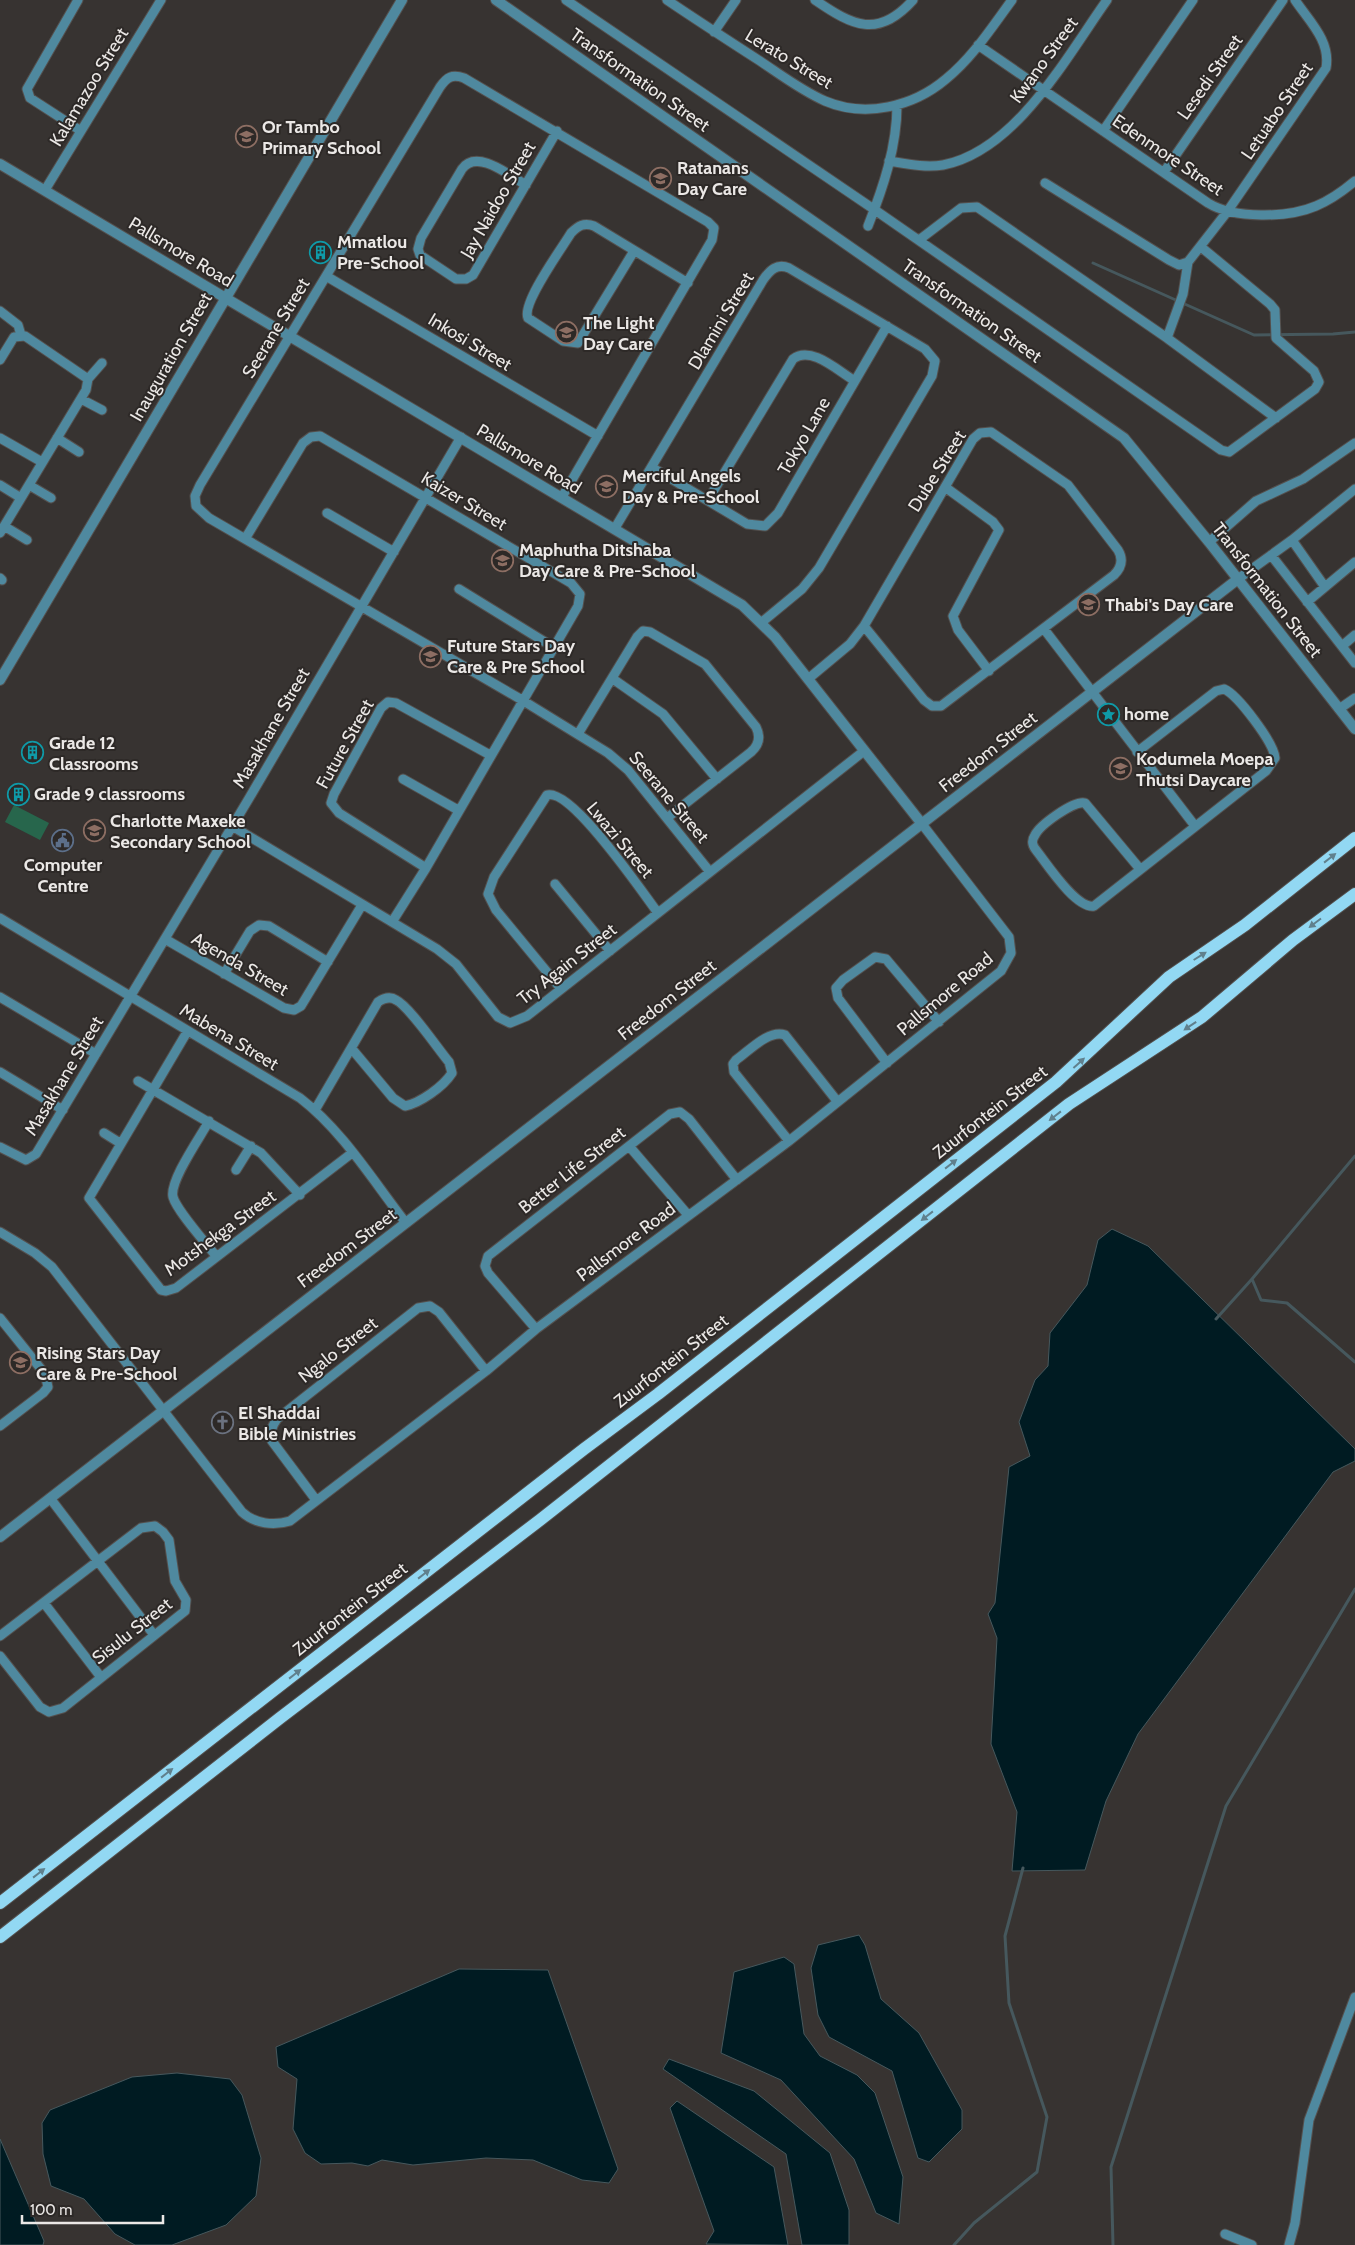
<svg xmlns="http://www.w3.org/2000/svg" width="1355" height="2245" font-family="Cabin,sans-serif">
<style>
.green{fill:#27664c}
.water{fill:#001b22;stroke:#46585d}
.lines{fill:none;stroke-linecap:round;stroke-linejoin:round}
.stream{stroke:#46585d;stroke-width:3}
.minor-casing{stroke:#54504e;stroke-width:11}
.tertiary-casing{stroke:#54504e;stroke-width:12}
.primary-casing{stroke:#54504e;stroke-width:14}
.minor{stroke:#4f899f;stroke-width:9}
.tertiary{stroke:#4f899f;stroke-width:10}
.primary{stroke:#92d8f3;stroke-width:12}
.oneway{fill:#60808d}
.labels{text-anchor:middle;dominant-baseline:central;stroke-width:4;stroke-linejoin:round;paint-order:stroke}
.street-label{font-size:18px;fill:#ebe8e6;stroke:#2d2927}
.poi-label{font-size:18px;font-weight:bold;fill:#ebe8e6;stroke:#2d2927;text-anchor:start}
</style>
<rect width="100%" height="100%" fill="#373331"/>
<!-- green -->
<path class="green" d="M14,805l35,18 -9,17 -35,-18z"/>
<!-- water -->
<path class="water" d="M1112,1229l36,17 207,203v12l-22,11 -195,262 -32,67 -21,69 -73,1 5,-59 -26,-68 6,-106 -9,-24 7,-11 14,-136 21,-11 -11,-34 16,-42 13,-14 2,-33 37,-48 11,-45z
M859,1935l6,10 16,54 38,34 43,77v19l-33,33 -11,-4 -26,-87 -63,-34 -11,-22 -7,-47 7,-23z
M784,1957l10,7 10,70 16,22 37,19 18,18 28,84 -4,47 -23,-11 -22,-54 -73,-79 -60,-27 13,-81z
M459,1969l89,1 70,199 -9,14 -27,-3 -49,-20 -47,-2 -73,7 -31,-5 -14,6 -16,-3 -31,1 -16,-11 -12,-24 4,-50 -19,-12 -2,-20z
M669,2059l85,32 76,62 19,57v35h-47l-16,-91 -123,-85z
M177,2073l53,6 12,16 19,63 -5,38 -30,29 -54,20h-37l-20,-11 -31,-35 -33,-13 -8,-32 -1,-31 8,-13 82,-33z
M677,2101l97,66 14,78 -82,-1 8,-13 -44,-123z
M0,2139l44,102 -1,4h-43z"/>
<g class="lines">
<!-- stream -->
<path class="stream" d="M1093,263l161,72 79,-1 22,-2
M1355,1156l-103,123 9,21 26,3 68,59
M1216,1319l36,-40
M954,2245l20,-22 63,-51 10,-55 -38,-114 -4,-67 18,-68
M1113,2245l-2,-78 115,-361 129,-217"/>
<defs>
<path id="minor" d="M78,0l-51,89 3,9 51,33
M566,0l309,210 346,240 8,2 86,-63 4,-7 -5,-11 -38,-33 -1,-28 -5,-6 -69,-57
M667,0c31,21 62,41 93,61 21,14 42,30 65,40 40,17 88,6 121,-22 27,-22 46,-52 66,-79
M815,0c38,26 63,39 98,0
M714,32l22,-32
M978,45l230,158c26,16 80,15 108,3 15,-6 27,-15 39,-25
M1103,131l90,-131
M889,161c18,3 37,7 54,4 73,-14 124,-109 164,-165
M1164,172l119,-172
M1045,183l124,77 10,5 9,-3 39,-50 99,-144c5,-27 -17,-47 -31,-68
M526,185c-16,-9 -49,-37 -64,-16l-41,69 -3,11 2,6 36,24h10l7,-4 84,-144
M45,190l116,-190
M868,226c15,-38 29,-79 29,-121
M919,240l42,-32 16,-1 190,131
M634,251l-56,92 -15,-2 -35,-23c-7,-14 34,-70 43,-85 7,-7 13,-11 23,-7l94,57
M1188,262l-5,32 -16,44 109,80
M326,276l272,160
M0,311l18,14 3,10
M0,360l14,-23 11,-1 63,43
M88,379l14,-16
M81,399l21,11
M0,438l42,24
M57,438l22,14
M653,468l94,56 18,2 13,-13 109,-187
M0,485l21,13
M29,485l22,13
M945,487l48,35 6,8 -46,86 5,14 31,41
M562,497l150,-257 2,-12 -6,-6 -244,-144c-12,-4 -17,-1 -24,9l-240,398 -5,11 1,10 13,12 313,182 86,53 20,17 82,102
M708,500l85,-141c18,-14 45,12 62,22
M327,513l67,39
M4,526l23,14
M615,528l148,-248c7,-10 14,-17 26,-12l136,81 10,12 -3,15 -113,192 -17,21 -40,33
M0,533l86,-143 2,-11
M245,539l58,-96 8,-6 9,-1 251,147 9,11 -2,12 -152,262 -34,54
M1292,540l33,47
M1209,542l47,-41 47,-22 52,-36
M1271,555l84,108
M0,578l2,2
M1238,579l54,-39 63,-51
M459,589l94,58
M1307,602l48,-40
M1044,629l151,197
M1342,646l13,-11
M613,679l50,35 54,65
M808,679l42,-35 14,-18 109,-187 7,-6 11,-1 77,53 50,65c6,10 3,18 -4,25l-173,131h-9l-8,-6 -60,-74
M1339,709l16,-11
M578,734l59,-97 6,-6 7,1 55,32 51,63c5,10 3,18 -5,25l-84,66
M1137,752l79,-61 8,-2c14,6 50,54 51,69l-9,13 -172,135c-18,3 -47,-42 -58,-56 -4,-5 -5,-9 -1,-15 5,-10 39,-35 50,-32l55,66
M403,779l55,31
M232,826l205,123 19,15 42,53 12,6 17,-7 337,-265
M426,868l-87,-55 -8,-10 3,-9 47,-86 7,-6 8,1 94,52
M555,884l55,67
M0,918l300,180c43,33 73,83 106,125
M165,939l119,69 10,2 7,-4 61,-101
M224,974l26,-43 9,-6 10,1 59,36
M561,989l-65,-79 -8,-16 6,-17 53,-82c25,-7 95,97 111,118
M0,997l96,57
M187,1032l-98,166 72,92 5,1 10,-3 176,-135
M887,1063l-49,-65 -2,-10 7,-8 32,-23 11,2 53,63
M0,1072l63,38
M138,1081l123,72 39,42
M315,1110l63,-108c6,-4 12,-6 18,-2 13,6 42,49 53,62l3,11c-9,14 -32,30 -47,33l-12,-8 -41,-49
M209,1121c-8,15 -40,60 -36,76 4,14 33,46 43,59
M104,1133l16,10
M789,1141l-55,-69 -1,-8 3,-4c13,-9 33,-31 49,-25l52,66
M629,1146l59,69
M0,1147l26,13 10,-6 212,-354 213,-363
M236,1170l15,-24
M0,1232l35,21 17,14 190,245c13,12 32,14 48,9l196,-150 50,-42 253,-188 212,-170 10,-18 -2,-16 -87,-113
M0,1318l45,56 3,13 -5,6 -43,33
M536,1329l-48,-56 -3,-7 3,-10 182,-142 10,-2 9,7 48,61
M50,1498l104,137
M316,1500l-44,-59c-2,-10 0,-15 5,-22l141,-111 12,-2 9,6 47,59
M44,1603l56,73
M0,1636l141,-108 14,-2 8,6 6,8 6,41 11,19 -1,11 -122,97 -14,4 -9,-5 -40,-51
M1225,2234l27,11
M1289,2245l6,-22 14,-103 46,-123"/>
<path id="tertiary" d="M496,0l628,438 85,104 146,187
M0,164l742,441 33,32 147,187
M0,680l402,-680
M0,1537l1238,-958"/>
<path id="primary" d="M0,1903l584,-454 74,-55 398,-312 113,-105 76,-52 110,-87
M0,1937l280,-219 260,-198 529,-416 133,-87 91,-77 62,-46"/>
</defs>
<!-- minor casing -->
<use href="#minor" class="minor-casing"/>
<!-- tertiary casing -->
<use href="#tertiary" class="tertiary-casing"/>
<!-- primary casing -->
<use href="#primary" class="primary-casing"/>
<!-- minor -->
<use href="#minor" class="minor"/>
<!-- tertiary -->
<use href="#tertiary" class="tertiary"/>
<!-- primary -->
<use href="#primary" class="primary"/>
</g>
<!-- one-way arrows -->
<defs><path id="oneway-solid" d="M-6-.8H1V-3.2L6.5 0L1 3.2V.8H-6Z" transform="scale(1.25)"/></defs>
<g class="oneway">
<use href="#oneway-solid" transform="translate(1330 858) rotate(-38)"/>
<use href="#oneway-solid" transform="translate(1315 923) rotate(143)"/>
<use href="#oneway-solid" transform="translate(1200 956) rotate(-32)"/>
<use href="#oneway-solid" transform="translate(1190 1026) rotate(146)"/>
<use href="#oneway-solid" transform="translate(1079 1063) rotate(-42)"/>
<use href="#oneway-solid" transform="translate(1055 1116) rotate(142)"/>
<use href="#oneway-solid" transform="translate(951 1164) rotate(-38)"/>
<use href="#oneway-solid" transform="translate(927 1216) rotate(142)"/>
<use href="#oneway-solid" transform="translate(424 1574) rotate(-38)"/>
<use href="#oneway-solid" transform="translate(295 1674) rotate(-38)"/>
<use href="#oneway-solid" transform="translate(167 1773) rotate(-38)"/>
<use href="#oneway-solid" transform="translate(39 1873) rotate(-38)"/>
</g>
<!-- icons -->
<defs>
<symbol id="school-ring" viewBox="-11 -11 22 22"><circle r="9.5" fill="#2d2927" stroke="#8d6e63" stroke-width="1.5"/><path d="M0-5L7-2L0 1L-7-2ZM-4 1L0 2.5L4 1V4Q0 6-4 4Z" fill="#8d6e63"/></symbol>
<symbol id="building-ring" viewBox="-11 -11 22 22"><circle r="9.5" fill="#2d2927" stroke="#0f9aa8" stroke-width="1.5"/><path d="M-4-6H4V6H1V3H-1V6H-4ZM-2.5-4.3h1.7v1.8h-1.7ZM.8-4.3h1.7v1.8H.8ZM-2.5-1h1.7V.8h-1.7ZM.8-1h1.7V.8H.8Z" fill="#0f9aa8"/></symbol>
<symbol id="sight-ring" viewBox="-11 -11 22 22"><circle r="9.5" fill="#2d2927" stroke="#0f9aa8" stroke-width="1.5"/><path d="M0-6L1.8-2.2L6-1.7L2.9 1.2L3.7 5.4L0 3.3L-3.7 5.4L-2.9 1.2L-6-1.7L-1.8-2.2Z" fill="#0f9aa8"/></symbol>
<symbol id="civic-ring" viewBox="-11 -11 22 22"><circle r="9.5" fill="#2d2927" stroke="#5c6f8a" stroke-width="1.5"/><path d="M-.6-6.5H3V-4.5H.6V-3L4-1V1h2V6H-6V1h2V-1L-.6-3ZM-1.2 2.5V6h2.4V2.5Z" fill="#5c6f8a"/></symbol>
<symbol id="church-ring" viewBox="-11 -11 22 22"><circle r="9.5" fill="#2d2927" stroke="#6b7280" stroke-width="1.5"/><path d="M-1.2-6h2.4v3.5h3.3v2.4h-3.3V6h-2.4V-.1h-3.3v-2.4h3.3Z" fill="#6b7280"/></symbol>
</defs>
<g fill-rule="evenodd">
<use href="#school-ring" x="234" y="124" width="25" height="25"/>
<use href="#school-ring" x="648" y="166" width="25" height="25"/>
<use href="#building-ring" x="308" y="240" width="25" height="25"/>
<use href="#school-ring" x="554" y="320" width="25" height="25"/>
<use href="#school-ring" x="594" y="474" width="25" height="25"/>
<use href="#school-ring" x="490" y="548" width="25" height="25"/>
<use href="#school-ring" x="1076" y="592" width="25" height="25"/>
<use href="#school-ring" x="418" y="644" width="25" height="25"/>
<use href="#sight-ring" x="1096" y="702" width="25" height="25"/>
<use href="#building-ring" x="20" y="740" width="25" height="25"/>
<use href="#school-ring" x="1108" y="756" width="25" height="25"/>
<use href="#building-ring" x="6" y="782" width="25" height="25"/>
<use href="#school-ring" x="82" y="818" width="25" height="25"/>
<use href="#civic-ring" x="50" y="828" width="25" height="25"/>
<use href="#school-ring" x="8" y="1350" width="25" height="25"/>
<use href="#church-ring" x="210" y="1410" width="25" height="25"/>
</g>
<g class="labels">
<!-- street labels -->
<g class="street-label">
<text transform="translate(789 59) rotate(31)">Lerato Street</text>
<text transform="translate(1044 60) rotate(-54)">Kwano Street</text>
<text transform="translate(1210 77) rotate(-55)">Lesedi Street</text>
<text transform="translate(640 80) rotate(35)">Transformation Street</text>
<text transform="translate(89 87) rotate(-59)">Kalamazoo Street</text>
<text transform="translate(1277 111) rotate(-56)">Letuabo Street</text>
<text transform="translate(1168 155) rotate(34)">Edenmore Street</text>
<text transform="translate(498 200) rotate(-60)">Jay Naidoo Street</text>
<text transform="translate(181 252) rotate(31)">Pallsmore Road</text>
<text transform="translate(972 311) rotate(35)">Transformation Street</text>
<text transform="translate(721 321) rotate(-59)">Dlamini Street</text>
<text transform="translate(276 328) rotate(-59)">Seerane Street</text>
<text transform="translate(470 342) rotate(31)">Inkosi Street</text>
<text transform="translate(171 357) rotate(-60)">Inauguration Street</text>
<text transform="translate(804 436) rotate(-60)">Tokyo Lane</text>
<text transform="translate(529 459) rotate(31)">Pallsmore Road</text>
<text transform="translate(937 471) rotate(-58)">Dube Street</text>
<text transform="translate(464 501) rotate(31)">Kaizer Street</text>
<text transform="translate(1267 590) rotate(52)">Transformation Street</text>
<text transform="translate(271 728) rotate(-60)">Masakhane Street</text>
<text transform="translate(345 744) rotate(-61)">Future Street</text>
<text transform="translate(988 752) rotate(-38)">Freedom Street</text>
<text transform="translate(669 797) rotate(50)">Seerane Street</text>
<text transform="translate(620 840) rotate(50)">Lwazi Street</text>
<text transform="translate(240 964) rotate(30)">Agenda Street</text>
<text transform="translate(567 964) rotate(-38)">Try Again Street</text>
<text transform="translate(945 994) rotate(-40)">Pallsmore Road</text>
<text transform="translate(667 1000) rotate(-38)">Freedom Street</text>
<text transform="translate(229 1037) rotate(31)">Mabena Street</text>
<text transform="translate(64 1076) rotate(-59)">Masakhane Street</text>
<text transform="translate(990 1112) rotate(-38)">Zuurfontein Street</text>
<text transform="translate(572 1170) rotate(-38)">Better Life Street</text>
<text transform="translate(220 1233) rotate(-36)">Motshekga Street</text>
<text transform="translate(626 1242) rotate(-37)">Pallsmore Road</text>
<text transform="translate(347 1248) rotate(-37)">Freedom Street</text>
<text transform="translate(338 1350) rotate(-38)">Ngalo Street</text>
<text transform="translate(671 1361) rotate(-38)">Zuurfontein Street</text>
<text transform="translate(350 1609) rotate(-38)">Zuurfontein Street</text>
<text transform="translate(132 1631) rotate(-38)">Sisulu Street</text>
</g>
<!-- poi labels -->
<g class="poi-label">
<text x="262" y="127">Or Tambo<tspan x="262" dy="21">Primary School</tspan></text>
<text x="677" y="168">Ratanans<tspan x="677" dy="21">Day Care</tspan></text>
<text x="337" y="242">Mmatlou<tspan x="337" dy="21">Pre-School</tspan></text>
<text x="583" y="323">The Light<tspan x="583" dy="21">Day Care</tspan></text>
<text x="622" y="476">Merciful Angels<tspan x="622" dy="21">Day &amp; Pre-School</tspan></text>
<text x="519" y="550">Maphutha Ditshaba<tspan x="519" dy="21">Day Care &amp; Pre-School</tspan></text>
<text x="1105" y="605">Thabi's Day Care</text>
<text x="447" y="646">Future Stars Day<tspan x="447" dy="21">Care &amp; Pre School</tspan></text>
<text x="1124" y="714">home</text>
<text x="49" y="743">Grade 12<tspan x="49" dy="21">Classrooms</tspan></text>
<text x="1136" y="759">Kodumela Moepa<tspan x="1136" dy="21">Thutsi Daycare</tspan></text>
<text x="34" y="794">Grade 9 classrooms</text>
<text x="110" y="821">Charlotte Maxeke<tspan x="110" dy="21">Secondary School</tspan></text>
<text x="63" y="865" text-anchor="middle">Computer<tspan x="63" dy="21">Centre</tspan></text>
<text x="36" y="1353">Rising Stars Day<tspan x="36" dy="21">Care &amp; Pre-School</tspan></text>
<text x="238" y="1413">El Shaddai<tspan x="238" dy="21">Bible Ministries</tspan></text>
</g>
</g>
<!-- scale -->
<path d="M22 2215v8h141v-8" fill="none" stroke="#ebe8e6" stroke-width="2.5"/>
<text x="30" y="2215" font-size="15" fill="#ebe8e6" stroke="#2d2927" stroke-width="4" paint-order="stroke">100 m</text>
</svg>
